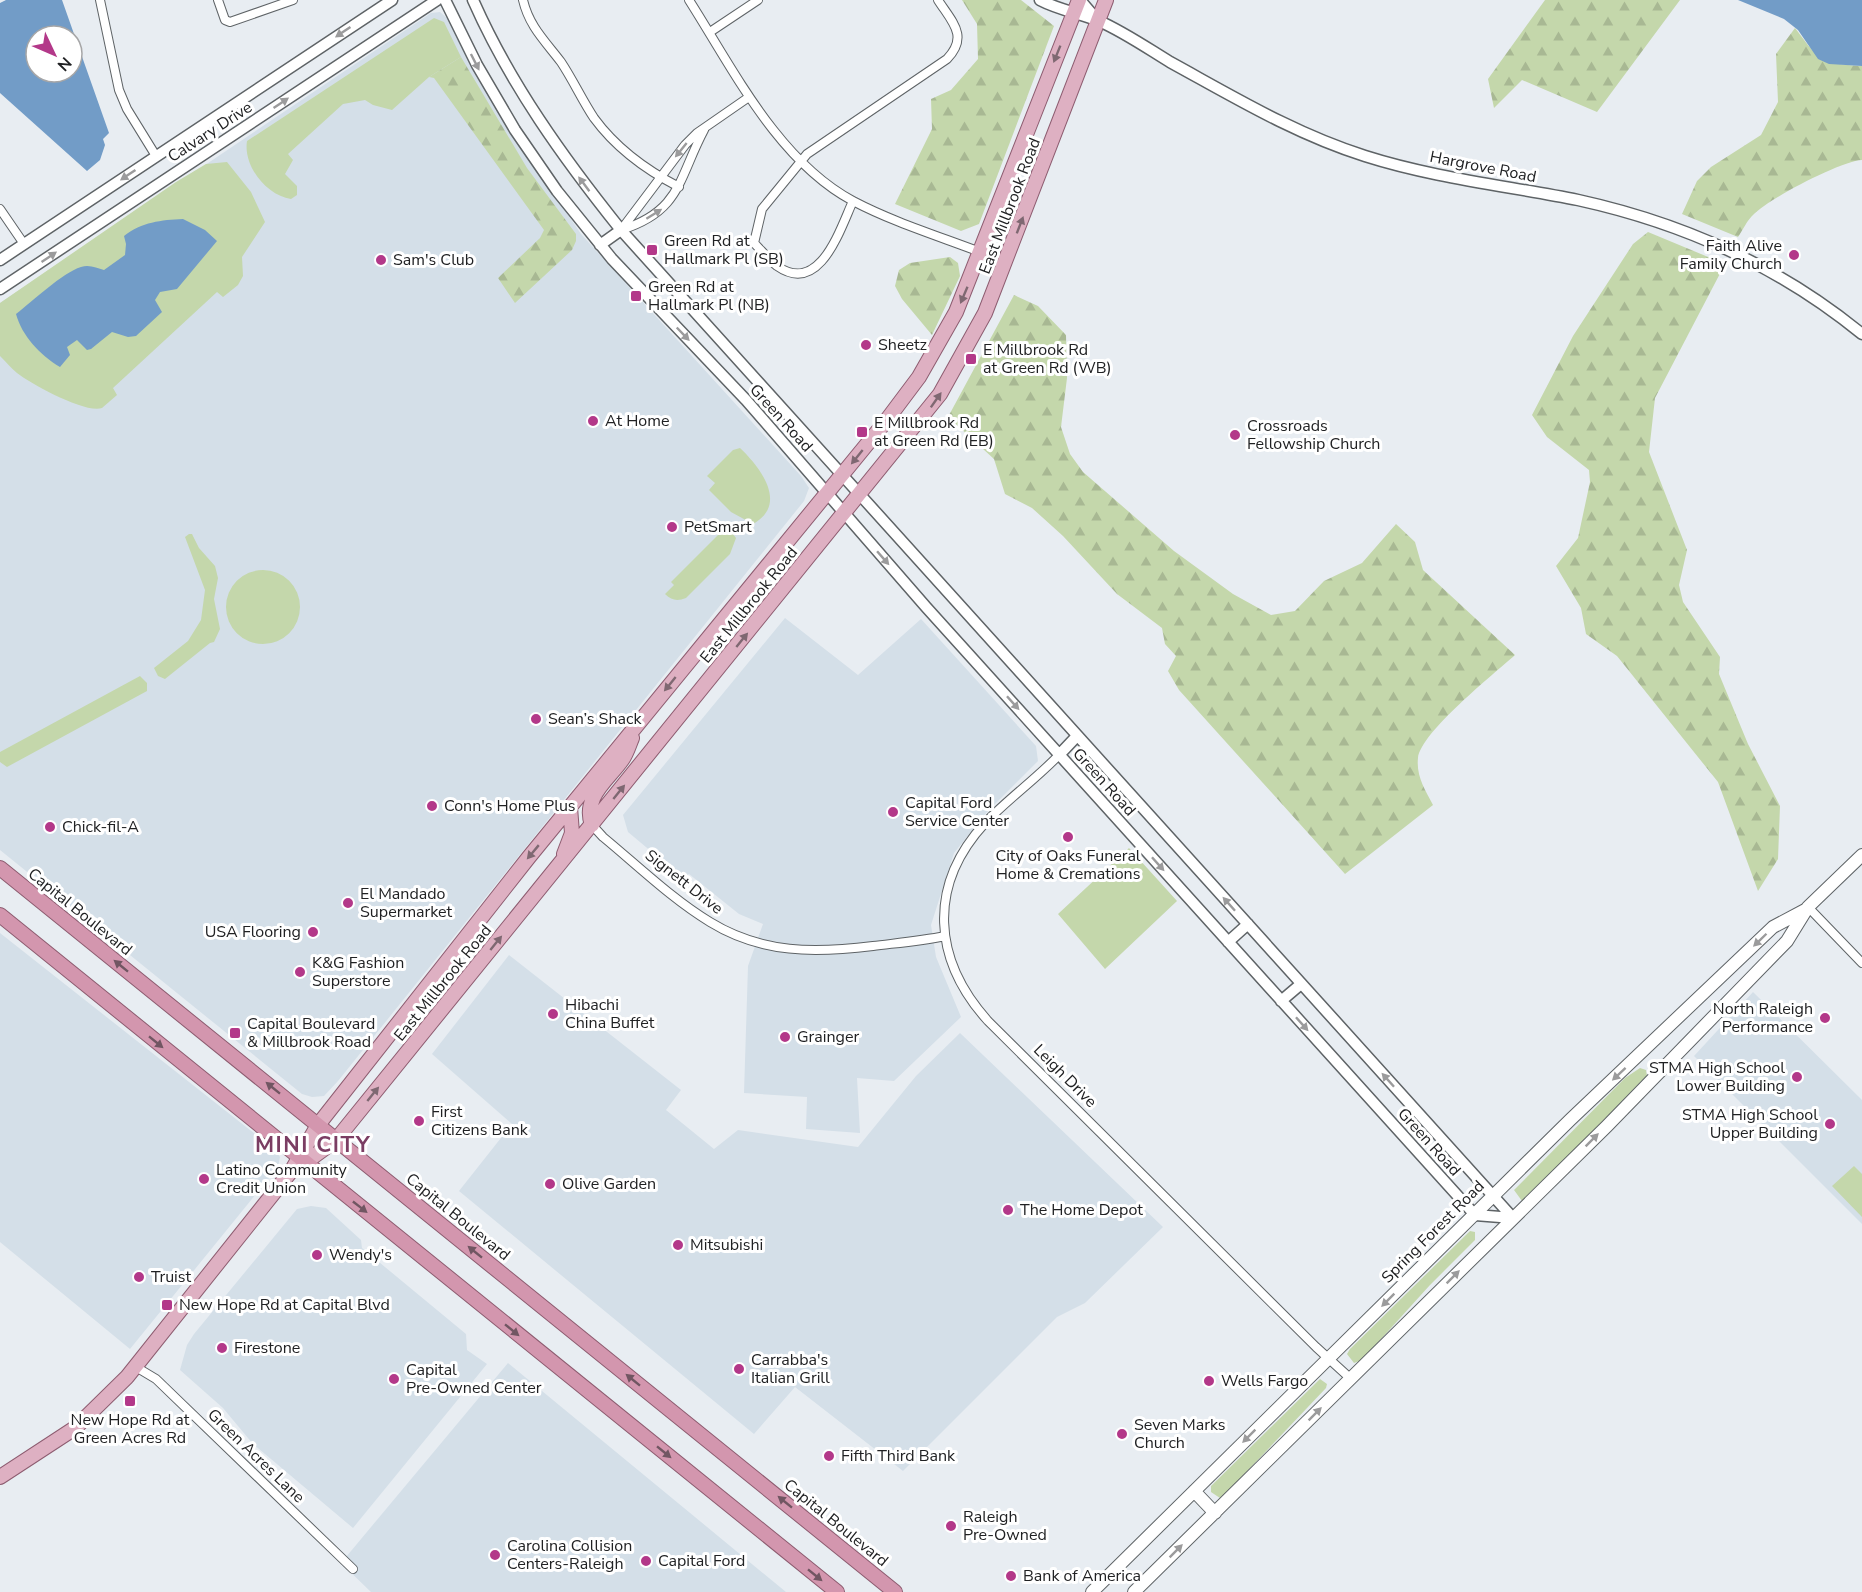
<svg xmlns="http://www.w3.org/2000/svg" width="1862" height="1592" font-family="'Nunito Sans',sans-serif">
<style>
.built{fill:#d4dfe8}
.green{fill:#c4d7ab}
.forest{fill:url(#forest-firs)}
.water{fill:#729cc7;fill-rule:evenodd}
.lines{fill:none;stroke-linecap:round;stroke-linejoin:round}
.minor-casing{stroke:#5e6366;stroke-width:10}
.tertiary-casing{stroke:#5e6366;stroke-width:13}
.secondary-casing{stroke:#5e6366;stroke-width:14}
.primary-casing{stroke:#8d5c70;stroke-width:16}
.trunk-casing{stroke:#8d5c70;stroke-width:16}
.minor{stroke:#fff;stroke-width:8}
.tertiary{stroke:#fff;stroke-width:10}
.secondary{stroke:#fff;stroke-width:12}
.primary{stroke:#deb0c2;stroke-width:14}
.trunk{stroke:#d396ae;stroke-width:14}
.oneway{fill:#9b9b9c}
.oneway2{fill:#7f6872}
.oneway3{fill:#715662}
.poi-dot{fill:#b33889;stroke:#fff;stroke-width:2}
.labels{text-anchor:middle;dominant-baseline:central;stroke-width:6;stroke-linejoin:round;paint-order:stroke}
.street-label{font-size:16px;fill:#202123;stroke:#fff}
.poi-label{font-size:16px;fill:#202123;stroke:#fff;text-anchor:start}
.district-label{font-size:22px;font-weight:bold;letter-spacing:1.5px;fill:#7b3d63;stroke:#fff}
</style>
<defs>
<pattern id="forest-firs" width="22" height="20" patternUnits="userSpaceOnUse" patternTransform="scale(1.5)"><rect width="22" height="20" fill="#c4d7ab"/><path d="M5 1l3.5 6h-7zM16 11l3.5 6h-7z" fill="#a8b893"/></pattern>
</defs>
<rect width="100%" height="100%" fill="#e8edf2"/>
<!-- built -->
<path class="built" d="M440,12l8,7 46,86 87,129 220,242 8,12 -5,13 -466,580 -14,15 -12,1 -10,-3 -302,-244v-547l431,-290z
M785,618l73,57 63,-56 115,127 2,15 -51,51 -33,41 -23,72 5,32 25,60 -67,64 -37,-3 3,55 -54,-4 1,-32 -63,-4 4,-127 15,-42 -24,-10 -50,-40 -6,4 -55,-46 -5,-17z
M0,933l274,216 6,8 -2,10 -148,182 -130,-107z
M509,955l172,135 -15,20 48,39 24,-19 120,17 58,-71 44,-43 203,194 -78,76 -28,14 -154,154 -108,-84 -41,47 -295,-243 53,-67 -80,-70z
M1753,992l109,108v124l-168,-168z
M311,1206l15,2 35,32 1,8 104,86 1,16 20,14 -134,164 -100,-84 -30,-36 -43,-38 7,-25 7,-11 103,-125z
M508,1363l278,229h-415l-30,-29z"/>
<!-- green -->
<path class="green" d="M434,18l10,4 17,35 -32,20 -37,33 -19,-5 -8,-5 -22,4 -55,50 5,6 -8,14 12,12v9l-6,4c-24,-3 -48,-33 -44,-58z
M227,162l24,30 14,30 -23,35 1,19 -5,9 -15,12 -6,-5 -104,96 4,7 -15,13c-16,6 -71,-24 -85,-35 -6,-5 -12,-12 -17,-17v-53l176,-121 30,-18z
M740,448c20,19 49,56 13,76l-22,-12 -22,-22 6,-7 -8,-7 26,-26z
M727,526l9,12 -6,16 -44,44c-8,3 -14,3 -21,-4l9,-9 -3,-3z
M189,534h3l7,14 16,18 3,12 -4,21 6,30 -6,13 -4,1 -45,36 -7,-3 -4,-8 34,-27 13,-21 4,-30 -20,-53z
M226 607a37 37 0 1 1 74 0a37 37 0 1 1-74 0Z
M140,676l7,7v8l-140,76 -7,-5v-10z
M1129,848l48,53 -72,68 -47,-55z
M1640,1068l6,2 1,6 -115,118 -10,7 -8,-11 111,-112z
M1854,1166l8,8v43l-30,-31z
M1470,1231l5,1v8l-45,45 -68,75 -8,3 -7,-9 3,-5z
M1320,1379l7,5 -1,4 -92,97 -14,13 -9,-6v-6z"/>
<!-- forest -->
<path class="forest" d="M962,0h59l33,26 -75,198 -18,7 -66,-27 37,-75 -1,-30 20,-9 27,-31 -1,-35z
M1545,0h135l-83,112 -75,-32 -28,28 -6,-29z
M1795,28c26,34 24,35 67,38v94c-21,1 -92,38 -108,54 -7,6 -11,16 -16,23l-56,-23 15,-33 14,-14 50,-32 17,-33 -2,-48z
M461,57l66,111 49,66v7l-4,9 -57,53 -17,-25 42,-40 4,-8 -110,-152 -5,-1z
M1648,232l77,32 -70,134 -6,54 38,98 -8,35 4,17 37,55 -1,17 29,70 32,62 -2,53 -20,32 -40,-109 -101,-126 -31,-22 -5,-26 -25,-42 22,-28 12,-56 -1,-12 -42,-33 -15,-22 41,-79 60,-92z
M950,257l8,6 2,13 -28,59 -30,-36 -7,-13 4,-16 11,-7z
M1014,295l24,11 28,29 1,43 -6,49 9,27 13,18 91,79 59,43 38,21 24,-4 29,-30 38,-18 34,-39 19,18 8,28 92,85c-21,19 -94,77 -97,103 -2,18 7,32 15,47l-88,69 -166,-184 -11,-19 8,-15 -11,-12 -3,-16 -45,-34 -54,-58 -31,-28 -27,-14 -11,-35 -46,-42z"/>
<!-- water -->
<path class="water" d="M6,0h56l47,133 -6,6 2,6 -5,15 -13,11 -87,-78v-90zM36,36h36v36h-36z
M1738,0h124v66l-33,-2 -11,-5 -20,-29 -14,-11z
M183,219l22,11 12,11 -40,48 -17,3 -5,8 7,12 -26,24 -8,1 -16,-5 -21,17 -4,1 -10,-10 -10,7 3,8 -10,12c-20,-12 -38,-31 -44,-53 17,-13 46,-41 65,-47 8,-3 16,1 23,3l21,-15 1,-11 -2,-8c18,-14 37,-16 59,-17z"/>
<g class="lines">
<defs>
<path id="minor" d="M100,0l19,90 8,19 29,47
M218,0l7,20 5,2 63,-22
M523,0c6,26 22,41 38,62 12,18 21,38 33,56 22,30 52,52 85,69
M689,0c44,69 89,161 164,201 40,21 85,35 127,51
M710,32l48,-32
M853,201c-13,28 -33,95 -76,65 -8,-6 -16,-16 -23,-23l8,-34 45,-55 140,-95c22,-23 5,-37 -9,-59
M0,209l24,35
M621,230l64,-85 12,-12 52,-36
M621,230c60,-19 57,-51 83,-100
M1059,755c-23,24 -51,44 -74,68 -58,63 -52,137 3,198l328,326 35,32
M592,825l11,12c34,28 69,62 107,85 52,32 105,31 163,24 24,-3 48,-5 72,-10
M1808,907l54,56
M136,1367l20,12 197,190"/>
<path id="tertiary" d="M445,0l32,65 38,65 42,61 55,68 134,141 180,207 549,608 38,3
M473,0c37,84 91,159 148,230l892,988
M1040,0c19,10 39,13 59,21 25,11 48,27 71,41 64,35 125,72 195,94 69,22 143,30 213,44 105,23 201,66 284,134
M1080,0l18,21
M600,245l21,-15
M0,260l392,-260
M0,289l437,-289
M1059,755l18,-19
M1228,942l20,-18
M1281,1001l20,-17"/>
<path id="secondary" d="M1194,1491l21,22
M1092,1592l478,-472 203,-193 32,-17
M1134,1592l473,-466 180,-185 21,-34 54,-52"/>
<path id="primary" d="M592,825c-10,-28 16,-45 30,-65 5,-7 7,-15 10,-22
M564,854l8,-21 -2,-26
M299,1167l37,-27 604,-746 45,-81 121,-313
M0,1477l75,-49 52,-51 165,-207 26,-45 211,-268 357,-436 33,-44 37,-65 123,-312"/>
<path id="trunk" d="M0,868l895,724
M0,915l837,677"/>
</defs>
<!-- minor casing -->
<use href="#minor" class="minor-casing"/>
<!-- tertiary casing -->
<use href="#tertiary" class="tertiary-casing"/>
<!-- secondary casing -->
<use href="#secondary" class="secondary-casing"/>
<!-- primary casing -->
<use href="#primary" class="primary-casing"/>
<!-- trunk casing -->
<use href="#trunk" class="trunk-casing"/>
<!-- minor -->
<use href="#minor" class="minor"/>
<!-- tertiary -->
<use href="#tertiary" class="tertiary"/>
<!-- secondary -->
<use href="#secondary" class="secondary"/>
<!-- primary -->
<use href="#primary" class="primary"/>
<!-- trunk -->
<use href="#trunk" class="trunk"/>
</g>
<!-- one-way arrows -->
<defs><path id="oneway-solid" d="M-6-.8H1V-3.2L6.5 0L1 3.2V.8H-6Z" transform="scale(1.5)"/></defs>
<g class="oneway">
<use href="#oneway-solid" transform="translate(343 32) rotate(146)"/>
<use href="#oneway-solid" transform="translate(475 62) rotate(63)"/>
<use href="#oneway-solid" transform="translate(281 103) rotate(-34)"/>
<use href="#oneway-solid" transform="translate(681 150) rotate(129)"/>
<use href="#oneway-solid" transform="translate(128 175) rotate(146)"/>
<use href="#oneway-solid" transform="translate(584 184) rotate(-127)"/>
<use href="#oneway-solid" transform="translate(654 214) rotate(-32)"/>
<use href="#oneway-solid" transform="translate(49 257) rotate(-34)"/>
<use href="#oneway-solid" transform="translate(683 334) rotate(46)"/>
<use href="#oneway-solid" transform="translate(883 558) rotate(49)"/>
<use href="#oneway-solid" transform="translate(1013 703) rotate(48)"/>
<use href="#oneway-solid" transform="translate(1158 864) rotate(48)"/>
<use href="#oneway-solid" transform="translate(1229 904) rotate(-132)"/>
<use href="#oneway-solid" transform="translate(1760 940) rotate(136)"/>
<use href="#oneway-solid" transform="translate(1302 1024) rotate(48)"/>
<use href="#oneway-solid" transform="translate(1619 1074) rotate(137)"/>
<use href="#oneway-solid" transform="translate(1388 1080) rotate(-132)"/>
<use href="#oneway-solid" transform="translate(1592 1140) rotate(-45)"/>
<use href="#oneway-solid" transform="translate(1453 1277) rotate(-45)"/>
<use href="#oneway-solid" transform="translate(1388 1300) rotate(135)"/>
<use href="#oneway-solid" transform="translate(1315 1414) rotate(-45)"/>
<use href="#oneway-solid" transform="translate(1249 1436) rotate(135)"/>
<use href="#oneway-solid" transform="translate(1176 1551) rotate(-45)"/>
</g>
<g class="oneway2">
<use href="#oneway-solid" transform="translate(1057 54) rotate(112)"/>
<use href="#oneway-solid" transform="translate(1020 225) rotate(-69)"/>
<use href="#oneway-solid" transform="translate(964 295) rotate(113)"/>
<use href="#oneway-solid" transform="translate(936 400) rotate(-55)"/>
<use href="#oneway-solid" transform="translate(857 457) rotate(129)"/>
<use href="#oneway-solid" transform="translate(742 640) rotate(-51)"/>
<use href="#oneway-solid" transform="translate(670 684) rotate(129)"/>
<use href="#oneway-solid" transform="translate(619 792) rotate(-51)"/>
<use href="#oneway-solid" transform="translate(533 852) rotate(130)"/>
<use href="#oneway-solid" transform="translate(496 943) rotate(-51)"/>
<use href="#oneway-solid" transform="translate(373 1094) rotate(-51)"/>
</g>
<g class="oneway3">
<use href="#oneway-solid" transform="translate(121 966) rotate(-141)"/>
<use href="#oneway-solid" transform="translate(156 1042) rotate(39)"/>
<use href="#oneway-solid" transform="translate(273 1088) rotate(-141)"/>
<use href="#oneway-solid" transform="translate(360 1207) rotate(38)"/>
<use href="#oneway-solid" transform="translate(475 1252) rotate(-141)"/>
<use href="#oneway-solid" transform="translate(512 1330) rotate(39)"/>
<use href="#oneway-solid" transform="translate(633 1380) rotate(-141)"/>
<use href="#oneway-solid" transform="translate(664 1452) rotate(39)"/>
<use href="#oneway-solid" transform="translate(785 1502) rotate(-141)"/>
<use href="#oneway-solid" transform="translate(815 1575) rotate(39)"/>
</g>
<!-- markers -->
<g class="poi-dot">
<rect x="646" y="244" width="12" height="12" rx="3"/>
<circle cx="1794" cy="255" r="6"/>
<circle cx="381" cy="260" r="6"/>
<rect x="630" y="290" width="12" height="12" rx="3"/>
<circle cx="866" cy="345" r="6"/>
<rect x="965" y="353" width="12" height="12" rx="3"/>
<circle cx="593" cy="421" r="6"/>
<rect x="856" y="426" width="12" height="12" rx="3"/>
<circle cx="1235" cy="435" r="6"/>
<circle cx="672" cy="527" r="6"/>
<circle cx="536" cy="719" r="6"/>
<circle cx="432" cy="806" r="6"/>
<circle cx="893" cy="812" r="6"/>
<circle cx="50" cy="827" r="6"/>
<circle cx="1068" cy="837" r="6"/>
<circle cx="348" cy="903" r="6"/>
<circle cx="313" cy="932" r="6"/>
<circle cx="300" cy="972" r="6"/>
<circle cx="553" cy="1014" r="6"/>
<circle cx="1825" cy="1018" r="6"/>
<rect x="229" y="1027" width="12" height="12" rx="3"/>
<circle cx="785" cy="1037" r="6"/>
<circle cx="1797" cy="1077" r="6"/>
<circle cx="419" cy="1121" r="6"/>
<circle cx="1830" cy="1124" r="6"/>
<circle cx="204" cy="1179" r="6"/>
<circle cx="550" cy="1184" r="6"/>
<circle cx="1008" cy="1210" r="6"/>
<circle cx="678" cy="1245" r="6"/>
<circle cx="317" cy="1255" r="6"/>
<circle cx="139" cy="1277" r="6"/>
<rect x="161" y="1299" width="12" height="12" rx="3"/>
<circle cx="222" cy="1348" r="6"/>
<circle cx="739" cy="1369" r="6"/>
<circle cx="394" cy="1379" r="6"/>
<circle cx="1209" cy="1381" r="6"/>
<rect x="124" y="1395" width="12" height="12" rx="3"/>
<circle cx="1122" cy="1434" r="6"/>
<circle cx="829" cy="1456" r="6"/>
<circle cx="951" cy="1526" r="6"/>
<circle cx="495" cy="1555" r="6"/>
<circle cx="646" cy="1561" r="6"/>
<circle cx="1011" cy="1576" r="6"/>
</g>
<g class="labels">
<!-- street labels -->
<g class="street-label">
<text transform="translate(210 132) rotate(-33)">Calvary Drive</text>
<text transform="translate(1483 167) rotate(11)">Hargrove Road</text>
<text transform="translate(1010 206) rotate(-69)">East Millbrook Road</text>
<text transform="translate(781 418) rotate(48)">Green Road</text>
<text transform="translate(749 605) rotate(-51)">East Millbrook Road</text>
<text transform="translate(1104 782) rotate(48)">Green Road</text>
<text transform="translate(684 882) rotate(38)">Signett Drive</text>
<text transform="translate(80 912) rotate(39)">Capital Boulevard</text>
<text transform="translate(443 983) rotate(-51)">East Millbrook Road</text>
<text transform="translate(1065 1076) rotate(45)">Leigh Drive</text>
<text transform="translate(1429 1142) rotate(48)">Green Road</text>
<text transform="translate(458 1217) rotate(39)">Capital Boulevard</text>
<text transform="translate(1433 1232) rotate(-45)">Spring Forest Road</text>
<text transform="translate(256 1456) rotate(44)">Green Acres Lane</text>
<text transform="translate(836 1523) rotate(39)">Capital Boulevard</text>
</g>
<!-- poi labels -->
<g class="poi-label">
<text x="664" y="241">Green Rd at<tspan x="664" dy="18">Hallmark Pl (SB)</tspan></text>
<text x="1782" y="246" text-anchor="end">Faith Alive<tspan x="1782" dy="18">Family Church</tspan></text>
<text x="393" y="260">Sam's Club</text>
<text x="648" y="287">Green Rd at<tspan x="648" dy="18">Hallmark Pl (NB)</tspan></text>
<text x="878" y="345">Sheetz</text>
<text x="983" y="350">E Millbrook Rd<tspan x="983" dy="18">at Green Rd (WB)</tspan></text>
<text x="605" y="421">At Home</text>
<text x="874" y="423">E Millbrook Rd<tspan x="874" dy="18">at Green Rd (EB)</tspan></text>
<text x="1247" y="426">Crossroads<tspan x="1247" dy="18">Fellowship Church</tspan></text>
<text x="684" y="527">PetSmart</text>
<text x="548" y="719">Sean’s Shack</text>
<text x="905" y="803">Capital Ford<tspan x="905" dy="18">Service Center</tspan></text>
<text x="444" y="806">Conn's Home Plus</text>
<text x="62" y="827">Chick-fil-A</text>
<text x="1068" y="856" text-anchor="middle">City of Oaks Funeral<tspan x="1068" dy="18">Home &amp; Cremations</tspan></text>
<text x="360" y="894">El Mandado<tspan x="360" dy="18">Supermarket</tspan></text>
<text x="301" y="932" text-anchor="end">USA Flooring</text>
<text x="312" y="963">K&amp;G Fashion<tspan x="312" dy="18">Superstore</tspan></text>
<text x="565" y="1005">Hibachi<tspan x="565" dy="18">China Buffet</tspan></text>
<text x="1813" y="1009" text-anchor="end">North Raleigh<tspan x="1813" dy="18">Performance</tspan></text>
<text x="247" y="1024">Capital Boulevard<tspan x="247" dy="18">&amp; Millbrook Road</tspan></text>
<text x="797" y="1037">Grainger</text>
<text x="1785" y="1068" text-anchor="end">STMA High School<tspan x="1785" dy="18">Lower Building</tspan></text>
<text x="431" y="1112">First<tspan x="431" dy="18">Citizens Bank</tspan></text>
<text x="1818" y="1115" text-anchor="end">STMA High School<tspan x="1818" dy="18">Upper Building</tspan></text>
<text x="216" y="1170">Latino Community<tspan x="216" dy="18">Credit Union</tspan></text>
<text x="562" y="1184">Olive Garden</text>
<text x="1020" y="1210">The Home Depot</text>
<text x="690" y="1245">Mitsubishi</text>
<text x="329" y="1255">Wendy's</text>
<text x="151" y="1277">Truist</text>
<text x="179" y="1305">New Hope Rd at Capital Blvd</text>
<text x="234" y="1348">Firestone</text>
<text x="751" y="1360">Carrabba's<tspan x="751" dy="18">Italian Grill</tspan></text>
<text x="406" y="1370">Capital<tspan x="406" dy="18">Pre-Owned Center</tspan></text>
<text x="1221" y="1381">Wells Fargo</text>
<text x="130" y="1420" text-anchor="middle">New Hope Rd at<tspan x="130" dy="18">Green Acres Rd</tspan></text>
<text x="1134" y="1425">Seven Marks<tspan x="1134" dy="18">Church</tspan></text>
<text x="841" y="1456">Fifth Third Bank</text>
<text x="963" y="1517">Raleigh<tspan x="963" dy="18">Pre-Owned</tspan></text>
<text x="507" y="1546">Carolina Collision<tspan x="507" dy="18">Centers-Raleigh</tspan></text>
<text x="658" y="1561">Capital Ford</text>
<text x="1023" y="1576">Bank of America</text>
</g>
<!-- district labels -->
<g class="district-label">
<text x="313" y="1145">MINI CITY</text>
</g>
</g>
<!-- north arrow -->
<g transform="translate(54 54) rotate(134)"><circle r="28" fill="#ffffff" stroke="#a6a6a7" stroke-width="1.5"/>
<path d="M0-4.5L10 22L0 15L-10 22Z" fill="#b33889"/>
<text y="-9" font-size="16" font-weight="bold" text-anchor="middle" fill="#202123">N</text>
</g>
</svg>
